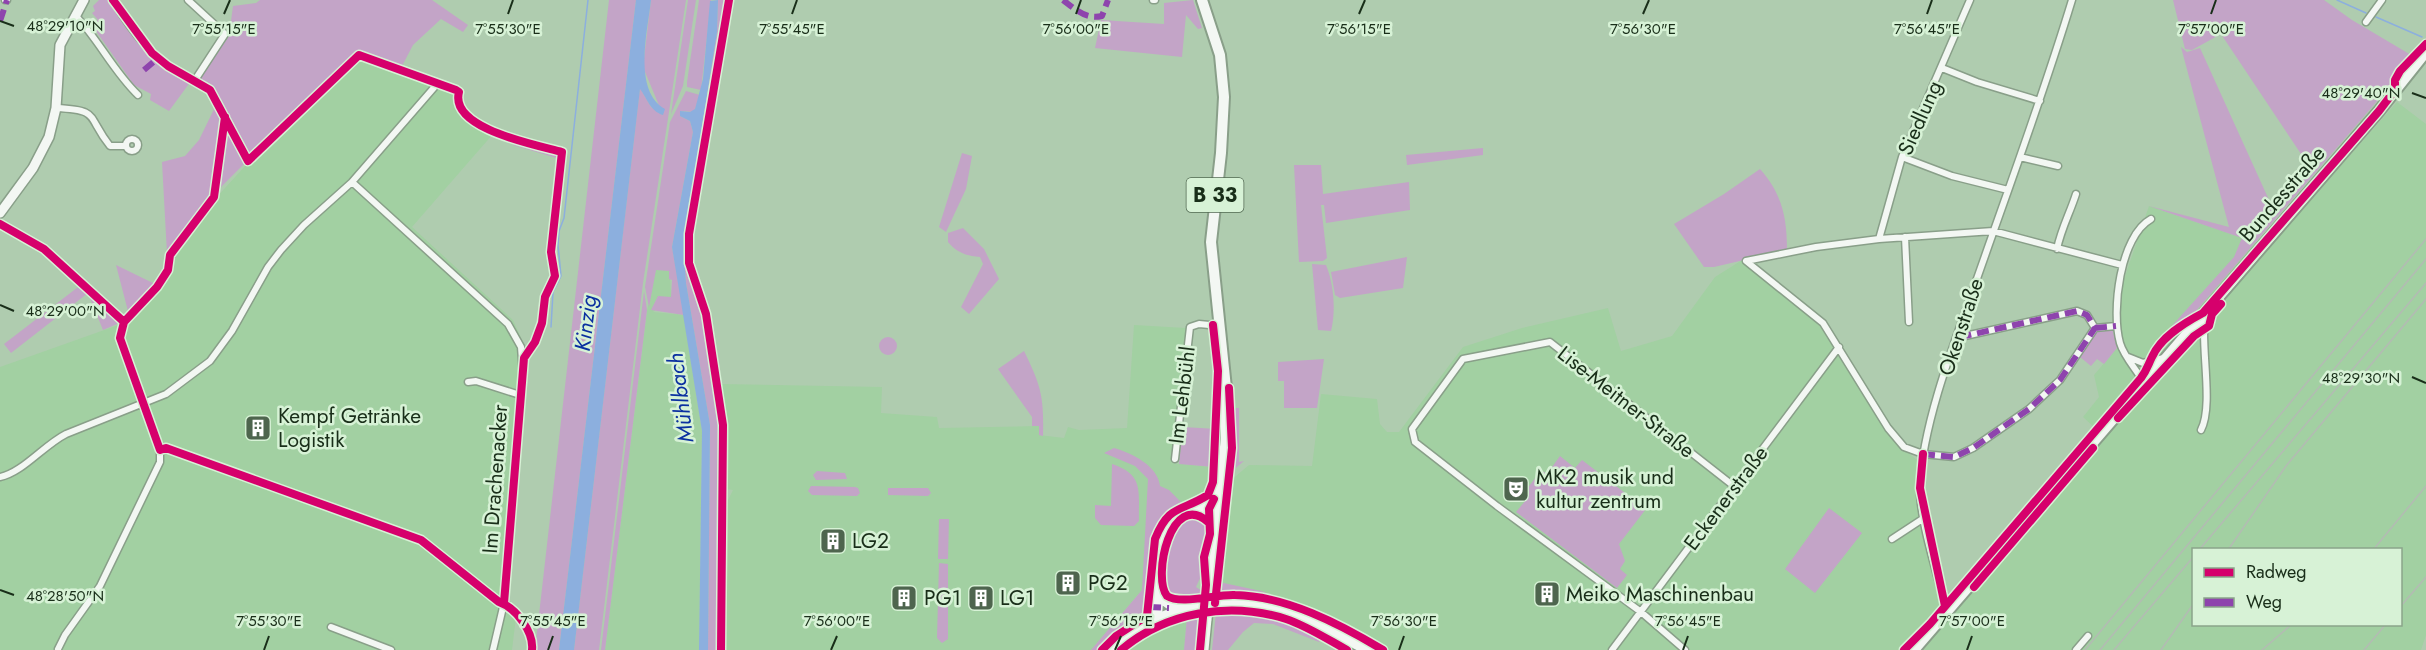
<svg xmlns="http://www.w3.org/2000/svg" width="2426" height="650" font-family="Jost,sans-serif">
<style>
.built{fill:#a2d0a2;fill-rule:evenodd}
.green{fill:#c3a4c7}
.water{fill:#8cafde}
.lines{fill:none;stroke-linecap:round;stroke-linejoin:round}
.stream{stroke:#8cafde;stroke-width:1.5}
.street-casing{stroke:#899f89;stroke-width:9}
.secondary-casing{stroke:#899f89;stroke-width:12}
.primary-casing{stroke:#899f89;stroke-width:14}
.street{stroke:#f3f7f3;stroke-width:6}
.secondary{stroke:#f3f7f3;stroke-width:9}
.primary{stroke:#f3f7f3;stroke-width:10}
.rail{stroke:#b3bbb3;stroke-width:1.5}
.secondary-bridge-casing{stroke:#899f89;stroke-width:12;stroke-linecap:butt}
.secondary-bridge{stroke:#f3f7f3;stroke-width:9}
.quiet{stroke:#8e44ad;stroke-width:6;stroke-dasharray:12 6;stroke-linecap:butt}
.cycleway-casing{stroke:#d7f2d6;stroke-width:11}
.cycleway{stroke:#d6006c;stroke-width:8}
.ticks{fill:none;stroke:#192e19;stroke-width:2}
.labels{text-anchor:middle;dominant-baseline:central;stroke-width:5;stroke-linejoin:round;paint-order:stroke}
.shield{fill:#d7f2d6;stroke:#526952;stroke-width:1.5}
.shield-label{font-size:20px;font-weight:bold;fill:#192e19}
.street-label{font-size:21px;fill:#192e19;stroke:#d7f2d6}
.poi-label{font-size:21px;fill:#192e19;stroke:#d7f2d6;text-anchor:start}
.water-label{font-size:22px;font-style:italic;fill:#0b30a0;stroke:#d7f2d6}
.ticks-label{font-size:15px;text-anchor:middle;fill:#192e19;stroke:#d7f2d6;stroke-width:5;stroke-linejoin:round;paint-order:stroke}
</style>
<rect width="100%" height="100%" fill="#afccaf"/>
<!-- built -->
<path class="built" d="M362,57l94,34 -1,10 3,8 35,25 -81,93 101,93 13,29 1,17 -18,221v16l7,14 -4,33h-512v-283l124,-44 32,-33 12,-18 3,-17 42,-54 45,-49z
M2397,102l29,22v511l-5,15h-1075l-59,-30 -50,-9 -21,2 14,-132 19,-16 63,1 9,-72 56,5 3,25 7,8h12l64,-85 59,-19 86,-20 13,43 51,-15 43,-59 27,-17 50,37 30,28 73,117 22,18 3,41 21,112 105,-129 50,-55 -13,-12 16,-20 -5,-22 23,-27 -2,-18 7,-45 27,-79 120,41zM2194,550h206v74h-206z
M656,269l14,2 1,26 -18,15 31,3 18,116 -3,219h-94l42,-339z
M1134,325l52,3 -14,135 40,4 -1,9 -4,14 -6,5 -25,11 -14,13 -10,22 -10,49 -51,60h-369l4,-146 7,-14 -8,-1v-71l-6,-34 163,3 -1,26 56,4 2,11 100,-2v9l25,3 4,-11 11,3 48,-2z
M1187,617l-3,33h-61l24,-17z"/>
<!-- green -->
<path class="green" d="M99,0h8l4,7 3,-1c21,30 41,61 77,75l-22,30 -19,-11 1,-6 -17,-9 -43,-61 7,-4 -6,-7 3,-2 -2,-5z
M260,0h172l36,25 -5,7 -22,-13 -28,26 -12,23 -45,-14 -108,106 -31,-63 -18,-17 30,-44 4,-30 23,-3z
M609,0h27l-77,650h-24z
M651,0h35l-43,283 -44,367h-25l66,-562 11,19 12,8 -20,-48z
M688,0h8l-13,86 -12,28z
M699,0h12l-10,90 -14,-3v-5z
M718,0h9l-17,92 -2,-1 9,-59z
M1193,0l9,28 -4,1 -12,-14 -4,42 -87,-9 6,-28 63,4v-21z
M2173,0h151l28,20 59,35 -20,30 -195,226 -17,14 -25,28 -4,-3 84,-93 8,-19 -93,-32 80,21 -48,-180 6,5 13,-4 74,163 37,-42 -90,-135 -29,16 -7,-1z
M686,91l14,4 -6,17 -13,-1 -1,5 10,5 3,11 -21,115 12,68 -33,-5 7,-14 13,1 1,-17 -3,-1v-8l-13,-1 -7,37 -4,-20 25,-165z
M707,97l4,1 -21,118 -3,39 4,25 12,29 19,119 -2,222h-12l2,-225 -24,-142 -2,-27 3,-35z
M217,103l6,15 -10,78 -46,58 -5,-92 23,-6 14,-16z
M225,122l22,39 -31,31z
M515,140l43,12 2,7 -47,-14z
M1483,148v7l-76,10 -1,-10z
M962,153l10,3 -6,33 -20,43 -7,-5z
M1294,165h27l2,29 86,-12 1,28 -84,13 -2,-18h-3l6,53 -4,3 -24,1z
M1760,169c22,25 27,48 27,81l-73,17h-10l-30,-43 50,-30z
M963,228l21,21 15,30 -30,35 -8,-7 22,-43 -3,-7c-14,-1 -24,-5 -32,-15v-9z
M1407,257l-4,31 -63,10 -5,-3 -4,-23z
M1312,264l14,1c8,19 10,46 5,66l-13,-1z
M116,265l41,20 -28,31v-1z
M82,284l34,32 1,8 -14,6 -15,-37 -77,60 -7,-9z
M644,291l3,19 -42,340h-4z
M2112,328l5,20 -13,16 -7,-5 -6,7 -11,-9 16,-27z
M879 346a9 9 0 1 1 18 0a9 9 0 1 1-18 0Z
M1024,351c17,35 20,45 19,85l-4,-1v-9h-7v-9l-34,-48z
M1324,359l-7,49h-33v-27h-6v-19z
M1234,408h5v54l5,-1 -12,10z
M1183,427l34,2 -3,38 -35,-3z
M1114,448c18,5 44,18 46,38l9,4 14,14c-42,12 -32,75 -38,107l-49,39h-5l51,-60 6,-111 -13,-13 -31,-13z
M1560,456l15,12 7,-8 64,49 -27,35 6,17 -5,8 7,6 -10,13 -101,-76 10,-12 -2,-7 17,-23 6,4z
M1112,464c33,11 26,28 27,57l-5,5 -33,-1 -6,-7v-13l16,1z
M817,471l28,2 2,6 -31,1 -3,-5z
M811,486l44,1 3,1 2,5 -3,3 -45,-1 -4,-4z
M888,488h40l3,5 -3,3 -40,-1z
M1829,508l33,25 -47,60 -30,-24z
M1191,516l14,4 5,9 -9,47 -5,11 6,4 -1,4c-9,2 -19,6 -28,2 -18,-9 -9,-74 18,-81z
M939,519h10l-1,40h-10z
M939,563l9,1v75l-6,4 -5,-5z
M1219,582l42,9 64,23 1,4 -51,-18 -28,-6 -29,-1z
M1237,611c31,2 59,10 85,26l-3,5 -46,-18 -19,-1 -11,9 -15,18h-16l4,-37z
M1199,614l-2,36h-13l3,-33z"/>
<!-- water -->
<path class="water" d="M636,0h15c-3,29 -19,91 14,109l-2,6c-13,-4 -16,-17 -23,-26l-66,561h-15z
M718,0l-1,32 -30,189 -3,35 2,27 24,142 -2,225h-9l3,-219 -30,-184 21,-115 -3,-11 -10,-5v-5l10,1 5,-3 8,-30 7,-78z"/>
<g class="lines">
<!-- stream -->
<path class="stream" d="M2337,0l29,13
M2376,17l46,20
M551,327l2,-35 8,-16 -3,-31 1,-14 5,-13 24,-218"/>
<defs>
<path id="street" d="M5,0h2
M113,0c20,34 45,66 82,80l30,-46 -37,-34
M1153,0h2
M75,15c24,25 38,56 63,80
M2366,22l16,-22
M1942,68l35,14 63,19
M56,108c45,2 30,8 54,38h16
M126 145a6 6 0 1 1 12 0a6 6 0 1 1-12 0Z
M1902,157l50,19 56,14
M2020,157l38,9
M352,182l156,142 13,23 2,27 -19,229 -11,47
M1905,237l4,85
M1879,239l23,-82 68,-157
M2057,249c4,-20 13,-36 19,-55
M2095,328l21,-2
M1956,338l121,-27 10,4 8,13 -35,52 -31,29 -56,39 -19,9 -31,-3 -19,-7 -16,-19 -65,-105 -77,-62 70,-14 63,-8 114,-8 129,34
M2128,357l15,6 21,-5
M468,382l8,-1 44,14
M2144,383c-7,-13 -20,-26 -24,-40 -9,-32 0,-107 31,-124
M2201,430c13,-25 -1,-85 4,-116
M1175,459l15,-132 9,-3 21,2
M0,477c22,-4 44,-32 66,-43l100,-40 44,-33 22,-30 36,-64 13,-17 23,-25 48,-43 86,-99
M1892,539l32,-21
M1949,609l-4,-3c-8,-34 -26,-87 -25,-120 2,-58 32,-138 52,-193 34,-98 70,-194 100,-293
M331,627l60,23
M58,649l7,-14 35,-49 60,-124v-12l-40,-112
M1612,650l227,-303
M1685,650l-44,-38 -144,-106 -82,-64 -3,-13 51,-70 87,-17 185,145
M2076,650l12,-14"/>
<path id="secondary" d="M0,213l33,-45 16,-31 7,-29 4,-63 24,-45
M1211,586l7,-76
M1204,650l3,-31"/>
<path id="primary" d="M1196,506l22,4 8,-72v-50l-15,-146 10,-89 3,-56 -4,-42 -18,-55
M1157,595l12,9 17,4
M1157,618l5,-86 15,-19 26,-10 19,-20
M1112,650c45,-44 117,-58 176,-38 28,9 53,24 79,38
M1914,650l465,-539 47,-59"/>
</defs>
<!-- street casing -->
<use href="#street" class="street-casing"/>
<!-- secondary casing -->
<use href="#secondary" class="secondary-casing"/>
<!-- primary casing -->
<use href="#primary" class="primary-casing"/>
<!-- street -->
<use href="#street" class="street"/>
<!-- secondary -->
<use href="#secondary" class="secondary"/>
<!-- primary -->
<use href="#primary" class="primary"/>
<!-- rail -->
<path class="rail" d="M2199,550l227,-267
M2228,550l58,-84 140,-167
M2373,550l53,-64
M2400,607l26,-30
M2085,650l341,-411
M2100,650l326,-391
M2114,650l80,-94
M2161,650l33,-47
M2262,650l30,-26
M2364,650l22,-26"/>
<defs>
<path id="secondary-bridge" d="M1207,619l4,-33"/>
</defs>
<!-- secondary-bridge casing -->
<use href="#secondary-bridge" class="secondary-bridge-casing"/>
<!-- secondary-bridge -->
<use href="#secondary-bridge" class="secondary-bridge"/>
<!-- quiet -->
<path class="quiet" d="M1063,0c12,9 23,20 39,16l6,-16
M0,21l7,-21
M144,70l14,-12
M2095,328l21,-2
M1923,454l31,3 19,-9 56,-39 31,-29 35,-52 -8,-13 -10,-4 -121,27
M1149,607l20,1"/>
<defs>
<path id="cycleway" d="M113,0l39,53 16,13 42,24 38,71 111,-106 97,35 3,2c-10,37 78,53 103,60l-11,100 4,24 -10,21 -3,26 -7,19 -11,16 -20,245
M225,117l-11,80 -44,58 -2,15 -11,17 -33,35 -4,16 40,112 6,-2 255,92 78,62c17,6 35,30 33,48
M0,224l44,25 80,73
M2118,418l76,-82 15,-10 3,-12 9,-10
M1923,454l-3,34 25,118
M1208,522c-37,-33 -56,55 -41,74 14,9 49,-2 68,-1 51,1 105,29 148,55
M1974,587l119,-139
M1215,603l17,-155 -3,-60
M721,650l2,-225 -17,-111 -17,-51v-29l40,-234
M1102,650l14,-14 31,-20 8,-77c14,-35 26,-27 53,-44l5,-13 5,-111 -5,-46
M1121,650c45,-38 108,-49 165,-31 21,7 41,20 61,31
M1200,650l6,-65 -2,-28 6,-23 -1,-25 5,-10
M1904,650l26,-26 211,-246c6,-8 7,-13 11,-21 9,-20 32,-34 51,-44l176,-202 16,-21v-10l5,-9 26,-27"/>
</defs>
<!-- cycleway casing -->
<use href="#cycleway" class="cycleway-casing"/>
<!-- cycleway -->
<use href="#cycleway" class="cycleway"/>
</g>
<!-- ticks -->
<path class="ticks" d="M224,14l6,-14M508,14l5,-14M792,14l5,-14M1076,14l5,-14M1359,14l6,-14M1643,14l6,-14M1927,14l5,-14M2211,14l5,-14M0,21l14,5M2412,93l14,5M0,305l14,6M2412,377l14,6M0,590l14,5M264,650l5,-14M548,650l5,-14M831,650l6,-14M1115,650l6,-14M1399,650l5,-14M1683,650l5,-14M1967,650l5,-14"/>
<!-- icons -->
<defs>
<symbol id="building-square" viewBox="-11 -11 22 22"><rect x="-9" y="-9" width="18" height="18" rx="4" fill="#4e654e" stroke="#d7f2d6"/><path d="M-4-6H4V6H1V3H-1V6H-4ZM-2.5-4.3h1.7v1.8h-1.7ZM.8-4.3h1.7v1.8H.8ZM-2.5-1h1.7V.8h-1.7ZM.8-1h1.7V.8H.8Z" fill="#fff"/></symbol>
<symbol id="theatre-square" viewBox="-11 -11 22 22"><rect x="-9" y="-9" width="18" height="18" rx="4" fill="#4e654e" stroke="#d7f2d6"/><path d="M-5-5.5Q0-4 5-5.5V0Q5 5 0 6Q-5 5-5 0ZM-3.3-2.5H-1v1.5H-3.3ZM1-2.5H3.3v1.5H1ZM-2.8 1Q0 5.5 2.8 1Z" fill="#fff"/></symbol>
</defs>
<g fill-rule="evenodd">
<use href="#building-square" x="243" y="413" width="30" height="30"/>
<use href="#theatre-square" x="1501" y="474" width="30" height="30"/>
<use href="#building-square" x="818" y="526" width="30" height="30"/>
<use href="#building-square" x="1053" y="568" width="30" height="30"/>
<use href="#building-square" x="1532" y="579" width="30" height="30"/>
<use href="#building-square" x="889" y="583" width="30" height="30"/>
<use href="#building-square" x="966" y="583" width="30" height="30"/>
</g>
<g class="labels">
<!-- shield labels -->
<rect class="shield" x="1186.5" y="178" width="57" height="34" rx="4.5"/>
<g class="shield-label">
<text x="1215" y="195">B 33</text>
</g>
<!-- street labels -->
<g class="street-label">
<text transform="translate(1920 118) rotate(-66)">Siedlung</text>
<text transform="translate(2282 194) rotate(-49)">Bundesstraße</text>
<text transform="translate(1961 327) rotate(-72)">Okenstraße</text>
<text transform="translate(1182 395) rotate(-83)">Im Lehbühl</text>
<text transform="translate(1626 402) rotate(38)">Lise-Meitner-Straße</text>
<text transform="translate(495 479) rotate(-86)">Im Drachenacker</text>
<text transform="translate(1726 498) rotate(-53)">Eckenerstraße</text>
</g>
<!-- poi labels -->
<g class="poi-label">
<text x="278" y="416">Kempf Getränke<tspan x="278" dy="24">Logistik</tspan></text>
<text x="1536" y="477">MK2 musik und<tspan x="1536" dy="24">kultur zentrum</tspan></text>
<text x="852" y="541">LG2</text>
<text x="1088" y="583">PG2</text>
<text x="1566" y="594">Meiko Maschinenbau</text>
<text x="924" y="598">PG1</text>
<text x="1000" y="598">LG1</text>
</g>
<!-- water labels -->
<g class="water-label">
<text transform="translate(585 323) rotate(-83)">Kinzig</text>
<text transform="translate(680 398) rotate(-97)">Mühlbach</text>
</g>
</g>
<g class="ticks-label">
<text x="65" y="31">48°29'10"N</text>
<text x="1643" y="34">7°56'30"E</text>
<text x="224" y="34">7°55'15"E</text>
<text x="508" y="34">7°55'30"E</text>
<text x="792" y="34">7°55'45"E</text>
<text x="1076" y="34">7°56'00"E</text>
<text x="1359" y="34">7°56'15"E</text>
<text x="1927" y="34">7°56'45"E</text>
<text x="2211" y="34">7°57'00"E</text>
<text x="2361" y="98">48°29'40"N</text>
<text x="65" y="316">48°29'00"N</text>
<text x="2361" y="383">48°29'30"N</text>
<text x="65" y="601">48°28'50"N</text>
<text x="269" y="626">7°55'30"E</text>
<text x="553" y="626">7°55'45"E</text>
<text x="837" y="626">7°56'00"E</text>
<text x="1121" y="626">7°56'15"E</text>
<text x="1404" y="626">7°56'30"E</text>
<text x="1688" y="626">7°56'45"E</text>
<text x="1972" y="626">7°57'00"E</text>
</g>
<!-- legend -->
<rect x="2192" y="548" width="210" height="78" fill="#d7f2d6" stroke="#8ba48a" stroke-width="1.5"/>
<rect x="2204" y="568" width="30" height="9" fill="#d6006c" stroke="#8ba48a" stroke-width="1.5"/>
<text x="2246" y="578" font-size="18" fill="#192e19">Radweg</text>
<rect x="2204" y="598" width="30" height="9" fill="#8e44ad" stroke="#8ba48a" stroke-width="1.5"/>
<text x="2246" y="608" font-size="18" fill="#192e19">Weg</text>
</svg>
